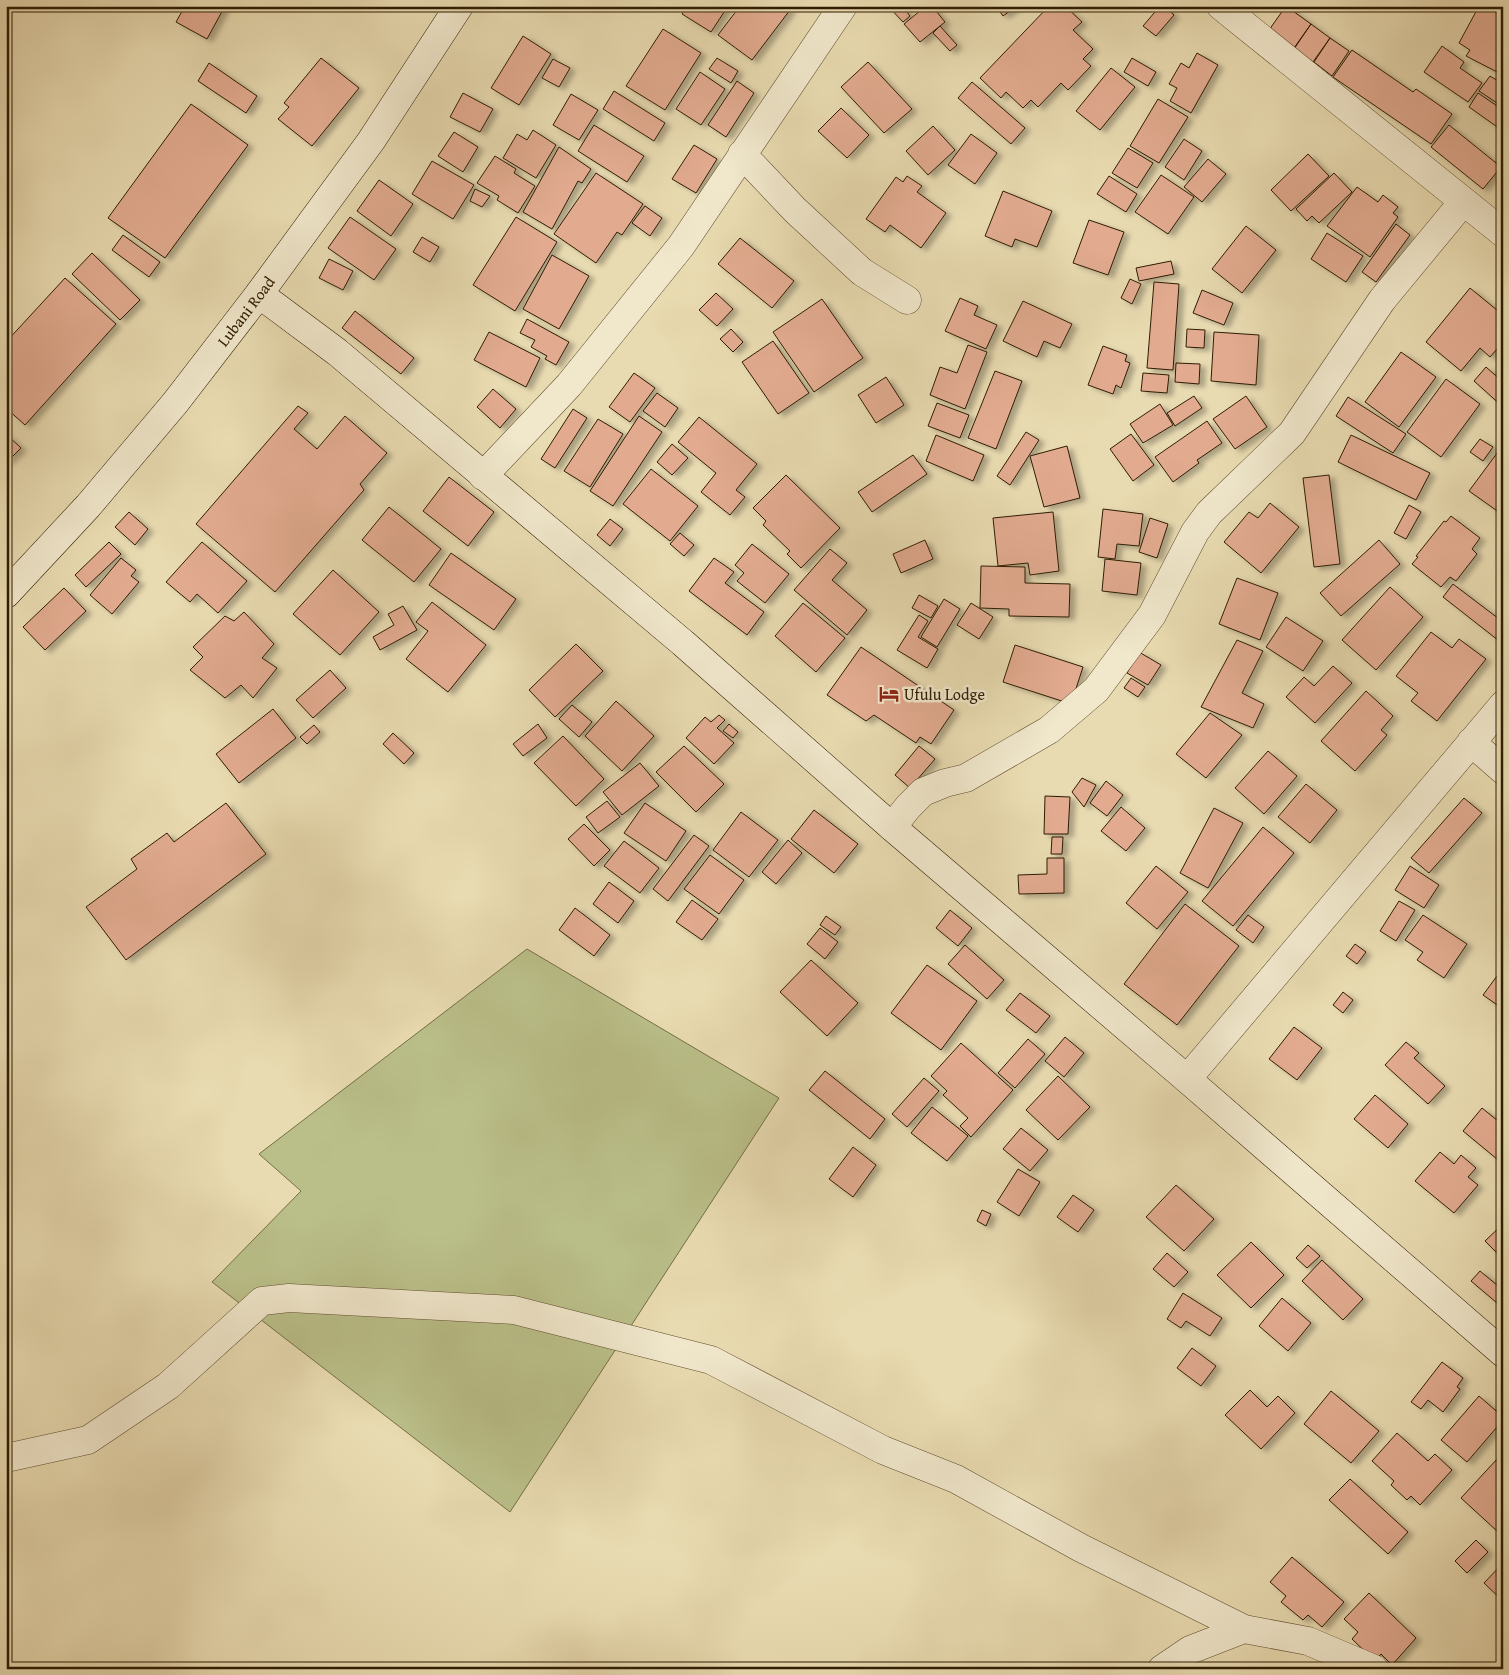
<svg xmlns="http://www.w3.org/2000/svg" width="1509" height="1675" font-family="'Gentium Book Plus',serif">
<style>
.green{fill:#babf89;stroke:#746e46}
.building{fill:#e2ab90;stroke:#2f1c02;filter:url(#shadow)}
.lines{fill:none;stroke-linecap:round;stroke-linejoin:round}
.street-casing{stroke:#5e4c2e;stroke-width:29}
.secondary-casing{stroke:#2f1c02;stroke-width:29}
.street{stroke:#f1e8cc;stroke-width:28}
.secondary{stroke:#f1e8cc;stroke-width:28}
.labels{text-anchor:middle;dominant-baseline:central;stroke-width:5;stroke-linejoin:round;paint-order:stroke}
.street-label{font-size:16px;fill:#2f1c02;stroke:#f1e8cc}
.poi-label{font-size:16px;fill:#2f1c02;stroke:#f1e8cc;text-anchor:start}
</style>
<defs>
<filter id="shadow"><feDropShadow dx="5.5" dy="3" stdDeviation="2.5" flood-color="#0004"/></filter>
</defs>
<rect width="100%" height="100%" fill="#e9dbb1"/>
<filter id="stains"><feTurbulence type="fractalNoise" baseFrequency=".004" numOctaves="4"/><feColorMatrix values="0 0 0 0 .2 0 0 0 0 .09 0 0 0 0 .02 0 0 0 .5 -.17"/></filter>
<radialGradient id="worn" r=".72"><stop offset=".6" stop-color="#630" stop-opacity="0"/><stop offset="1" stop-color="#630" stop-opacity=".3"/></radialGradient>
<!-- green -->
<path class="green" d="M527,949l252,149 -269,414 -298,-230 89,-91 -42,-37z"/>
<!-- building -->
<path class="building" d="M185,6h40l-18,33 -31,-17z
M687,6h41l-17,26 -29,-18z
M740,6h45l5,4 -38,50 -34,-25z
M888,6h14l8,10 -7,6z
M926,6h6l13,16 -25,20 -16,-18z
M996,6h21l-14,10z
M1058,6h7l17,16 -9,8 20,19 -10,10 8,7 -23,24 -7,-7 -23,24 -7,-7 -8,8 -17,-16 -5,6 -21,-20 68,-71 5,4z
M1160,6h4l10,9 -18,21 -13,-10z
M1286,6l25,18 -17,24 -25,-18z
M1479,6h5l19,10v59l-37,-19 4,-6 -11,-7z
M1311,24l19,14 -17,24 -19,-13z
M940,26l17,19 -7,6 -17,-18z
M663,29l38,24 -36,57 -39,-24z
M523,36l28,18 -32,51 -28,-17z
M1330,38l19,13 -17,25 -18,-14z
M1442,46l22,16 -4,6 22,15 -14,19 -44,-30z
M1352,50l61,42 3,-3 36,25 -21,30 -98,-67z
M1197,53l21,12 -27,48 -21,-12 7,-13 -8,-4 12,-21 8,5z
M321,58l38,30 -47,58 -34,-27 11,-12 -5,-4z
M717,58l21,13 -7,12 -22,-14z
M1132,58l24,14 -8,14 -24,-14z
M553,59l17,9 -11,19 -17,-9z
M868,62l44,47 -28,24 -43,-46z
M209,63l48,33 -11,17 -48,-32z
M1111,68l24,19 -35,43 -24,-19z
M700,72l25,17 -24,36 -25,-16z
M1490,76l13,8v23l-24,-16z
M737,81l17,12 -28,44 -18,-12z
M972,82l53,46 -14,16 -53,-46z
M614,91l51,32 -11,18 -51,-32z
M463,93l30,16 -13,23 -30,-15z
M1478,93l25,17v21l-34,-24z
M571,94l27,16 -19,30 -26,-15z
M1158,99l30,18 -29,46 -29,-17z
M191,104l57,41 -83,113 -57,-40z
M841,108l28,27 -22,23 -29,-27z
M594,125l50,31 -17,26 -49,-31z
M1449,125l52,42 -18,22 -52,-42z
M933,126l22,24 -27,25 -22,-24z
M533,130l23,15 -20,33 -33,-20 14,-24 10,6z
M454,132l24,15 -15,25 -25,-16z
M971,134l26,19 -22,31 -27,-19z
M1184,139l18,12 -18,29 -19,-13z
M694,145l23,14 -21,34 -24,-14z
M559,147l32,22 -9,14 -4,-2 -26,48 -29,-17z
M1128,148l25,15 -16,25 -25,-15z
M1308,154l21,22 -38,35 -20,-21z
M495,156l21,13 -2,4 21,13 -17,27 -21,-13 2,-4 -22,-13z
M1208,159l18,15 -24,28 -18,-15z
M432,161l42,24 -21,34 -41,-25z
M596,173l47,31 -21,31 -5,-3 -21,31 -42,-29z
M1334,173l18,19 -33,31 -7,-7 -5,5 -11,-12z
M1161,175l33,22 -26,37 -33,-22z
M907,176l15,10 -5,6 29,21 -25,35 -31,-23 -5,7 -19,-13 30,-42 7,5z
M1109,176l28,18 -11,18 -29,-18z
M379,180l34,24 -22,32 -34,-25z
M1357,187l21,15 5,-7 15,12 -5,6 5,4 -28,40 -43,-31z
M475,189l15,7 -8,11 -12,-6z
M1003,191l49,20 -15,36 -22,-8 -3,8 -27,-11z
M645,206l17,12 -12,18 -18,-13z
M350,217l46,32 -22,31 -46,-32z
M516,217l41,25 -42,69 -42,-26z
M1089,220l35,12 -16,43 -35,-12z
M1396,224l14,11 -34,47 -14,-10z
M1246,226l30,24 -34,43 -30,-24z
M1327,233l36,23 -17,26 -35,-23z
M123,235l37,27 -11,15 -37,-27z
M422,237l17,10 -9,15 -17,-10z
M740,238l54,43 -22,27 -54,-44z
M92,253l48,47 -20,20 -48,-46z
M552,255l37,21 -30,53 -36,-20z
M329,259l24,12 -10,19 -24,-12z
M1171,261l3,13 -35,7 -3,-13z
M65,278l51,46 -91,101 -19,-17v-66z
M1130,279l11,5 -9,20 -11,-6z
M1154,282l25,2 -6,86 -26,-2z
M1470,288l33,27v27l-13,15 -10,-9 -19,23 -35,-29z
M1202,290l31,13 -9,22 -31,-12z
M716,293l17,16 -16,17 -18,-16z
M960,298l18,8 -4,9 23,10 -11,24 -41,-18z
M822,299l41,59 -49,34 -41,-60z
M1023,301l49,23 -12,24 -16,-7 -7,16 -34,-16z
M355,311l59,47 -13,16 -59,-46z
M527,319l42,23 -13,23 -11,-6 2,-3 -16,-9 4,-7 -15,-7z
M731,329l12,13 -10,10 -13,-13z
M1187,329l18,1 -1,18 -18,-1z
M489,332l51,26 -14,29 -52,-27z
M1214,332l45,3 -3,50 -45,-4z
M773,341l36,52 -31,21 -36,-52z
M968,345l19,7 -22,57 -35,-14 10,-28 17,6z
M1103,346l24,9 -2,6 5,2 -9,25 -5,-3 -3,9 -25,-9z
M1401,352l35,25 -37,50 -34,-25z
M1176,363l24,1 -1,20 -24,-2z
M1486,367l17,15v25l-29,-26z
M995,371l27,10 -26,68 -28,-11z
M634,373l21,15 -25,34 -21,-15z
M1143,373l26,2 -2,18 -26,-2z
M886,377l18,28 -28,18 -18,-28z
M1446,379l34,25 -39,53 -34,-25z
M493,389l23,20 -16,19 -23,-21z
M657,393l21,15 -13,19 -22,-16z
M1194,396l8,12 -27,18 -8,-13z
M1246,396l21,31 -32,22 -22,-30z
M1348,397l58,37 -13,19 -57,-37z
M937,403l32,12 -9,23 -32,-12z
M1160,404l13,21 -30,18 -13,-19z
M298,406l10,7 -14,16 23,20 28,-33 42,37 -27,31 4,6 -89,102 -79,-68z
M573,409l14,9 -32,50 -14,-9z
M639,416l23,16 -49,74 -23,-15z
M699,417l58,47 -21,26 9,7 -15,18 -29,-23 15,-19 -38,-31z
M598,419l25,15 -33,53 -26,-16z
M1207,421l15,22 -25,17 2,3 -26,19 -18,-25z
M1026,432l13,8 -29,45 -13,-9z
M6,434l15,14 -15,15z
M1131,434l23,31 -21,16 -23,-32z
M936,435l48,20 -11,26 -47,-20z
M1351,435l79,38 -14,27 -78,-38z
M1480,439l13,8 -10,14 -13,-9z
M672,444l16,14 -16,17 -15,-13z
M1503,445v70l-34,-24z
M1067,446l13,52 -36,9 -14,-51z
M913,455l14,19 -55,38 -14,-20z
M651,469l47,37 -28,35 -47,-37z
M786,475l54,53 -39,40 -14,-14 3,-3 -27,-26 3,-4 -13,-13z
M1329,475l11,89 -26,3 -11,-89z
M449,477l45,35 -26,34 -45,-35z
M1270,503l29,24 -38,46 -37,-31 25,-30 9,6z
M1409,505l12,7 -15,27 -12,-6z
M389,507l52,42 -27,33 -52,-42z
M1103,509l40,5 -4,32 -22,-2 -2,15 -17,-2z
M129,512l19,17 -13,16 -20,-18z
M1053,512l6,59 -29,4 -2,-12 -30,3 -5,-48z
M1451,516l29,22 -8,11 5,5 -21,27 -6,-4 -9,10 -29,-23 6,-7 -2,-1 28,-35 2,1z
M1150,518l18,6 -11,34 -18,-6z
M610,519l13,10 -13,17 -13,-11z
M680,533l14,12 -10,11 -14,-12z
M925,540l8,19 -32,14 -8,-19z
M1379,540l21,24 -59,52 -21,-23z
M109,542l12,12 -35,33 -11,-12z
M202,542l45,39 -29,32 -21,-19 -7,8 -24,-20z
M752,544l37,30 -24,29 -28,-22 7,-8 -9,-8z
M830,549l17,14 -15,17 35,30 -20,25 -53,-45z
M451,553l65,46 -22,31 -65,-45z
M121,558l15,12 -5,6 8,6 -27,32 -22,-19z
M714,558l20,14 -9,11 39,29 -17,23 -58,-44z
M1105,559l36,4 -4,32 -35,-4z
M981,566l44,1v16l45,1 -1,33 -60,-1v-7l-29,-1z
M333,570l46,42 -39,43 -47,-41z
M1237,578l41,15 -18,47 -41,-16z
M1453,584l50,38v22l-60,-47z
M1390,587l33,30 -47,53 -34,-30z
M64,588l22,23 -41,39 -22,-23z
M919,595l19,11 -7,12 -19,-10z
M944,599l16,10 -23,38 -16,-10z
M432,602l54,43 -38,47 -42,-33 22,-28 -12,-9z
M803,603l42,35 -29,34 -41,-36z
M971,603l22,14 -14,22 -22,-14z
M403,606l14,24 -37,20 -7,-13 21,-12 -6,-11z
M244,612l30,32 -12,14 15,10 -24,30 -12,-13 -16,13 -35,-28 13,-13 -10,-10 32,-31 9,5z
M919,615l9,6 -10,16 20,12 -11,19 -30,-18z
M1286,617l37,24 -20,30 -37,-24z
M1431,632l21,16 7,-9 27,20 -49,62 -26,-20 7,-8 -22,-17z
M1237,640l26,11 -21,42 22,11 -11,24 -52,-21z
M576,644l27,27 -48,46 -26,-27z
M1015,645l68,22 -12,37 -68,-22z
M861,647l93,63 -23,34 -11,-7 -4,6 -42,-28 -8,6 -39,-26z
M1139,652l22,13 -13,20 -21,-12z
M1333,666l19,17 -37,40 -29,-26 18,-20 10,9z
M330,670l16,18 -33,30 -17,-18z
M1131,678l14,9 -7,10 -14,-9z
M1366,691l27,25 -12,14 6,5 -32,36 -34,-30z
M616,701l38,35 -32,35 -37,-35z
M572,705l20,17 -13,15 -20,-18z
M273,709l23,29 -57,45 -23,-29z
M1210,713l32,22 -36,43 -30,-24z
M719,715l6,5 -8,8 17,15 -20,21 -28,-26 19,-21 6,5z
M538,724l9,14 -24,18 -10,-12z
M729,724l9,8 -5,6 -10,-7z
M314,725l6,7 -13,12 -7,-7z
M393,733l21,20 -10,11 -21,-20z
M563,736l41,43 -28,27 -42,-43z
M684,746l40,38 -28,28 -40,-40z
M919,746l16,13 -25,29 -15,-13z
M1268,751l29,25 -33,38 -29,-26z
M640,763l19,23 -37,29 -19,-23z
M1082,778l14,7 -12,22 -12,-15z
M1106,781l17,14 -16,21 -17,-13z
M1306,784l31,26 -27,33 -32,-26z
M1045,796l25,1 -2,37h-24z
M1464,798l18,15 -53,60 -18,-15z
M607,801l13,16 -22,16 -12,-16z
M226,803l40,51 -140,106 -40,-53 51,-38 -6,-10 36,-26 7,9z
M645,803l41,28 -20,30 -42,-28z
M1121,807l24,21 -19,23 -25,-20z
M1214,808l29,15 -35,65 -28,-15z
M814,810l44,34 -24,29 -43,-34z
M741,812l37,28 -29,37 -36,-27z
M584,824l26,26 -16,16 -26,-27z
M1263,827l31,26 -61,73 -31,-25z
M694,835l15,11 -41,55 -15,-12z
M1052,837h11l-1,17h-11z
M788,840l14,13 -26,31 -14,-12z
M624,841l35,27 -19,25 -36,-27z
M710,855l34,25 -25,34 -35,-25z
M1047,858h17v35l-45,1 -1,-19 29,-1z
M1156,866l32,26 -31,37 -31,-26z
M1410,866l29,19 -15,23 -29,-18z
M609,882l25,19 -16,22 -25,-19z
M692,900l26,19 -16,21 -26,-18z
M1399,901l16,9 -19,31 -16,-10z
M1185,904l54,42 -62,79 -53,-41z
M575,908l35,27 -16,21 -35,-26z
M950,910l22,18 -14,18 -22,-18z
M1248,915l16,12 -11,16 -17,-13z
M1423,915l44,29 -23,34 -27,-18 6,-8 -18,-12z
M826,916l15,11 -6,8 -15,-10z
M820,928l18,14 -13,17 -18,-15z
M1355,944l11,8 -9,12 -11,-8z
M965,945l39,35 -17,19 -39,-35z
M811,960l47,43 -31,33 -47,-44z
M927,965l50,36 -36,49 -50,-37z
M1497,976l6,4v29l-20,-14z
M1343,992l10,8 -10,13 -10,-8z
M1020,993l30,23 -14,17 -30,-23z
M1294,1027l28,21 -25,32 -28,-21z
M1065,1037l19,16 -20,24 -19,-16z
M1028,1039l17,15 -30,34 -17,-15z
M1406,1042l13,11 -5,5 31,28 -17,18 -43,-39z
M961,1043l52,47 -42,47 -11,-11 8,-8 -25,-23 4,-4 -16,-15z
M825,1071l60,48 -15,20 -61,-49z
M1058,1076l32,31 -32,33 -32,-30z
M924,1078l15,13 -32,36 -15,-13z
M1375,1095l33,29 -20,24 -34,-29z
M932,1107l36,29 -21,25 -36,-28z
M1482,1108l21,17v39l-40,-33z
M1021,1128l27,22 -18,21 -27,-22z
M853,1147l23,18 -23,32 -24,-18z
M1440,1152l14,12 7,-9 15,13 -8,9 10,8 -24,28 -39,-32z
M1018,1169l22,13 -21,34 -22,-14z
M1176,1185l38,34 -30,32 -38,-34z
M1073,1195l21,15 -16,22 -21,-15z
M982,1210l9,4 -5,12 -9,-5z
M1503,1224v39l-5,-5 2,-2 -15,-15z
M1251,1242l33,33 -33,33 -34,-33z
M1308,1245l12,11 -13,12 -11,-10z
M1167,1253l21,19 -14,15 -21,-18z
M1322,1260l41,39 -20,21 -41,-39z
M1480,1271l23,19v18l-32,-27z
M1183,1293l39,25 -12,18 -24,-15 -5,7 -14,-9z
M1282,1298l29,25 -23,28 -29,-25z
M1192,1348l24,18 -15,20 -24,-18z
M1442,1362l21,16 -6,9 3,2 -17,23 -15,-12 -7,9 -10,-7z
M1250,1390l17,17 11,-11 17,17 -34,36 -36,-34z
M1331,1391l48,40 -28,32 -47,-39z
M1479,1396l24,21v3l-36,42 -26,-22z
M1397,1433l31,28 7,-7 17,16 -32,35 -9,-9 -4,4 -16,-15 3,-4 -22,-20z
M1498,1458l5,5v61l-6,7 -36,-33z
M1350,1479l58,53 -20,22 -59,-54z
M1476,1540l12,12 -21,21 -12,-12z
M1292,1557l52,45 -22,25 -14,-12 -5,5 -22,-18 5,-6 -16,-14z
M1503,1563v38l-19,-18z
M1369,1593l47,45 -24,27 -11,-11 -6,7 -23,-22 6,-7 -14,-13z"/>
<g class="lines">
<defs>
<path id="street" d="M1221,6l282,227
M742,154l53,56 67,62 45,28
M483,476l86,-91 112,-139 162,-240
M1471,742l32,28
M892,827l16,-20 15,-15 22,-9 21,-5 83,-48 47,-40 56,-75 43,-83 14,-19 83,-80 90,-133 81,-98
M1187,1079l316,-374
M6,1458l82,-18 80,-54 94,-85 27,-3 225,12 197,50 172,90 73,29 125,69 163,81 64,12 66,28
M1162,1669l28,-19 54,-21"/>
<g id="secondary">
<path d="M259,294l78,58 346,291 209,184 295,252 316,274"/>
<path id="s1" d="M6,594l82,-88 87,-103 84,-109 112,-153 88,-135"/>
</g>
</defs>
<!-- street casing -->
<use href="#street" class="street-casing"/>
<!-- secondary casing -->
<use href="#secondary" class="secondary-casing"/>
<!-- street -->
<use href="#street" class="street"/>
<!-- secondary -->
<use href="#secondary" class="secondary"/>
</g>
<!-- icons -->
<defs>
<symbol id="hotel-bare" viewBox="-9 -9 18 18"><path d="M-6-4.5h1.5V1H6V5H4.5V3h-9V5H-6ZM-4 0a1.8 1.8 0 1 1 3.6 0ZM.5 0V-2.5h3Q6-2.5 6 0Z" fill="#8f2418" stroke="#f1e8cc" stroke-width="2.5" paint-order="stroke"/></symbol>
</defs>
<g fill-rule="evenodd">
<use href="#hotel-bare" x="875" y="680" width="28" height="28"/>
</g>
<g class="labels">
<!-- street labels -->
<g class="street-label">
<text stroke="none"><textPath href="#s1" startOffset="371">Lubani Road</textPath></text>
</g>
<!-- poi labels -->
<g class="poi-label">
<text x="904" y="694">Ufulu Lodge</text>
</g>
</g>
<!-- margin -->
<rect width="1509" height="1675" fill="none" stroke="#e9dbb1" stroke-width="25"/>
<rect x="8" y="8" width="1494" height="1660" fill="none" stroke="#2f1c02" stroke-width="2.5"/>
<rect x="12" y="12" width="1484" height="1650" fill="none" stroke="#2f1c02"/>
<rect width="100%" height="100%" filter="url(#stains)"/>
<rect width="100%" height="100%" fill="url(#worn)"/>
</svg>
